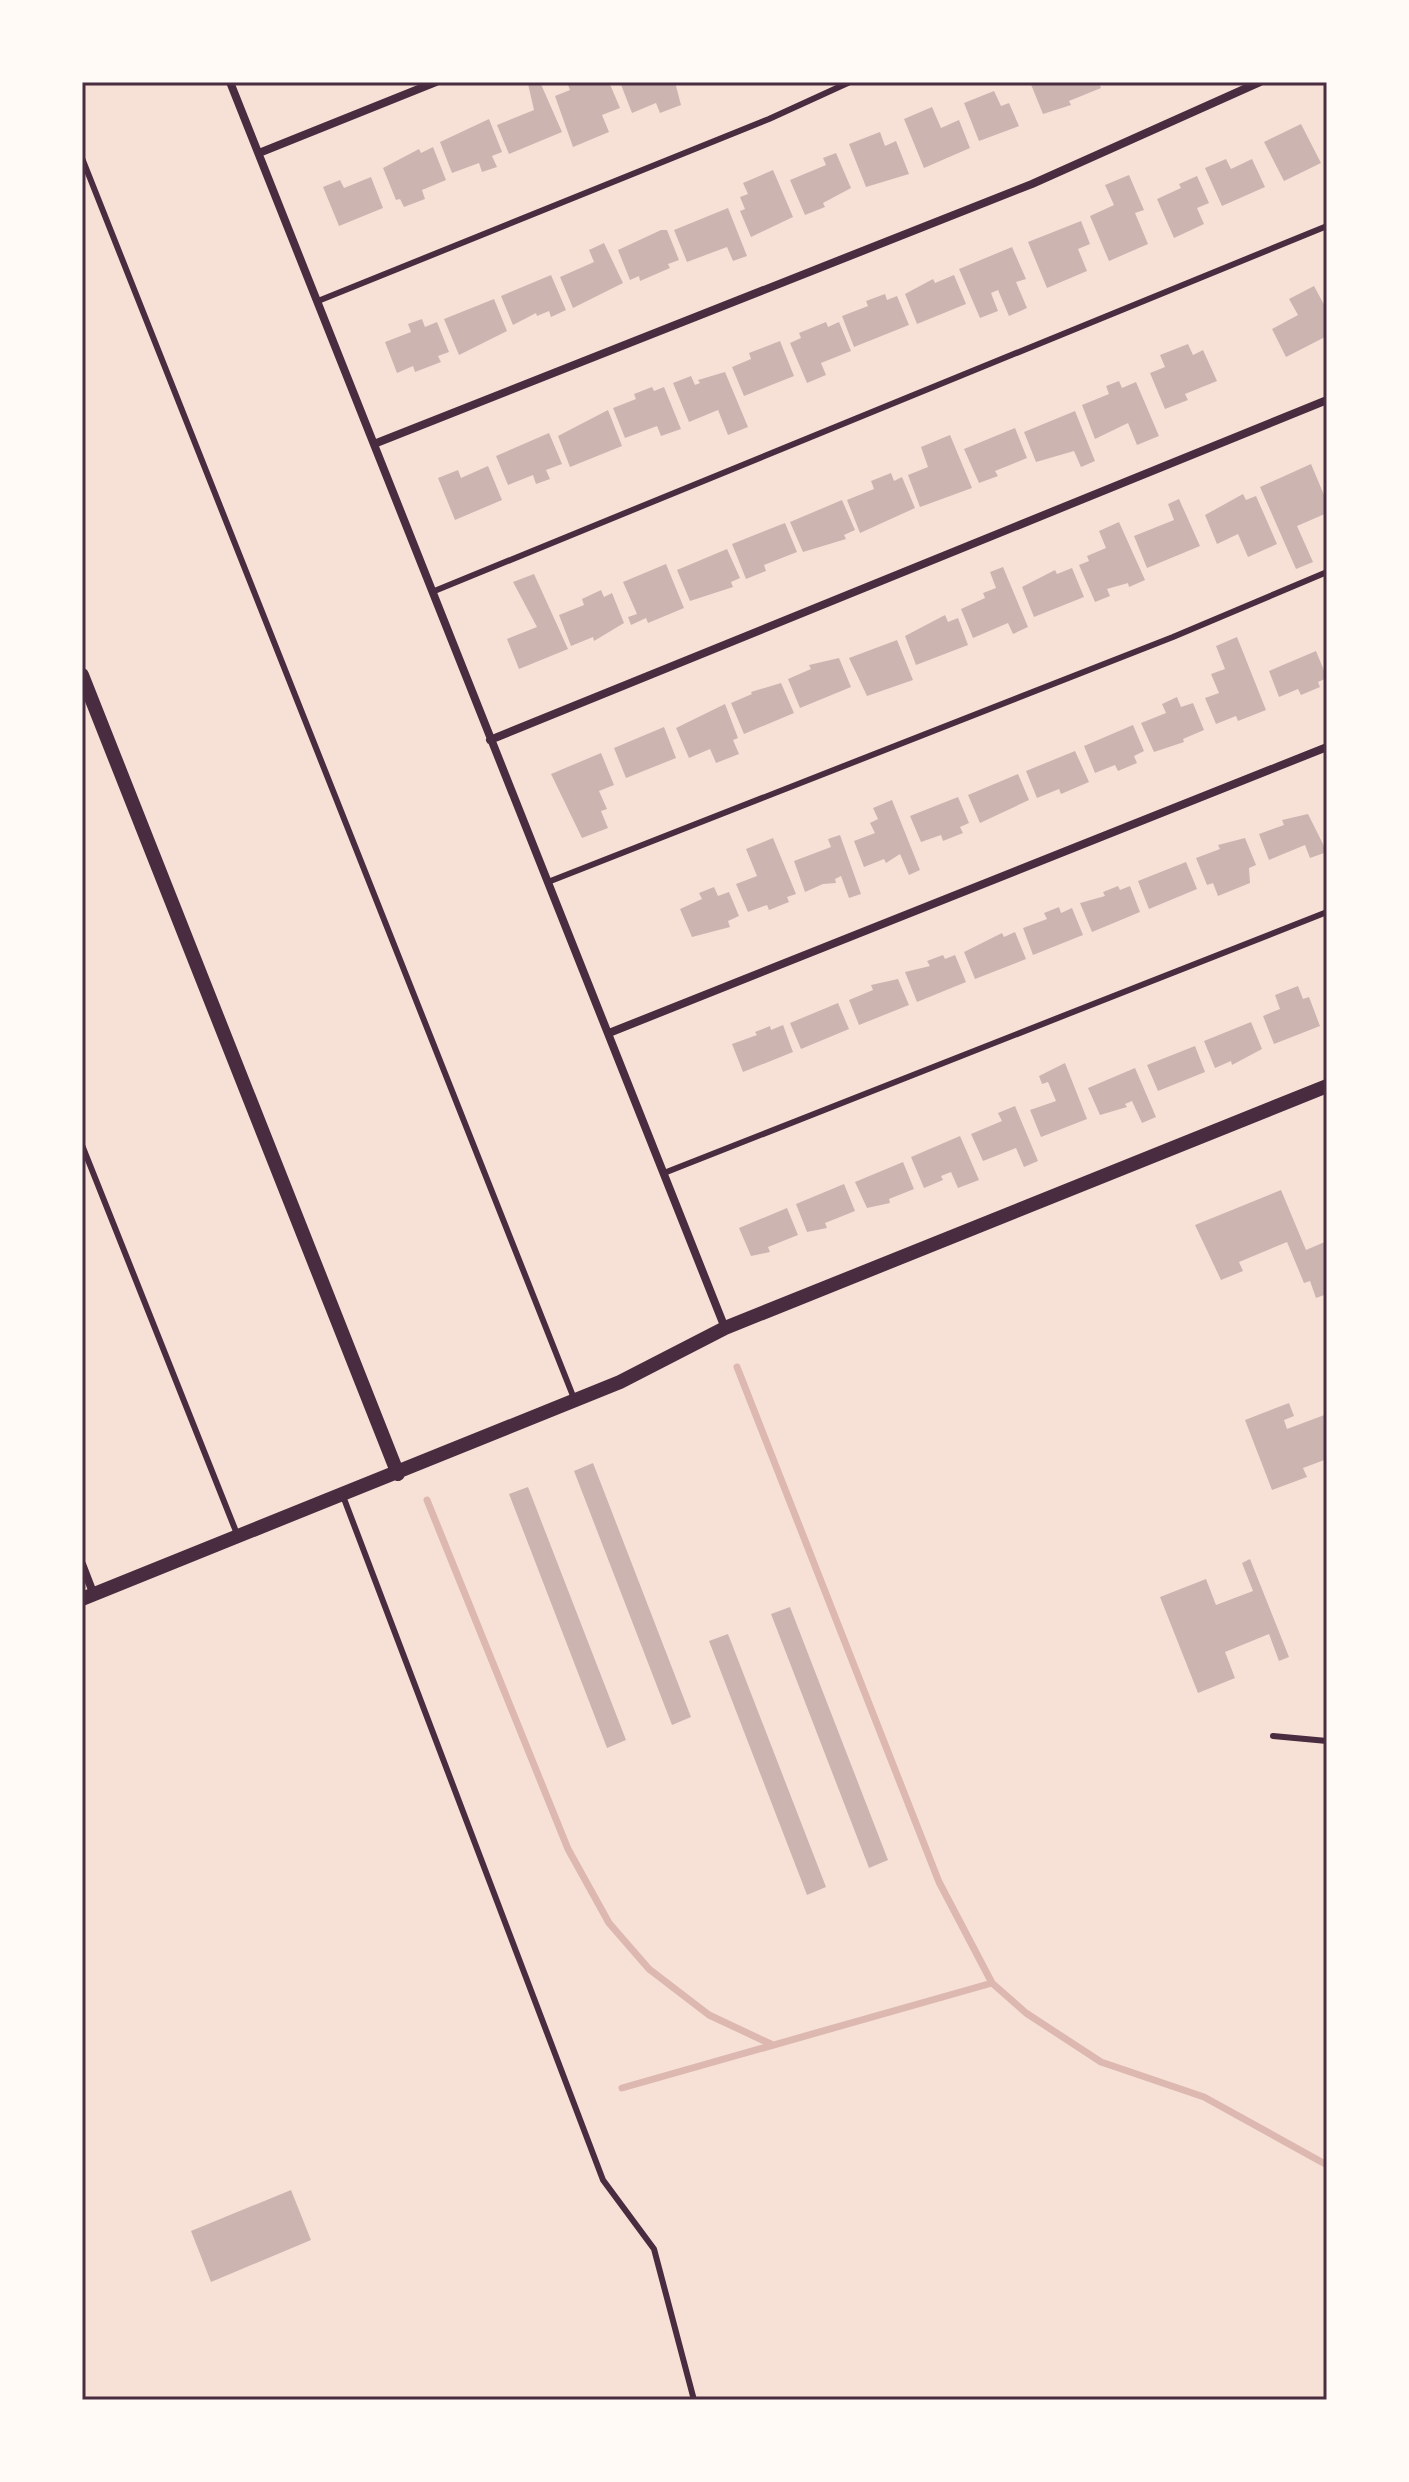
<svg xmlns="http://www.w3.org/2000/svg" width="1409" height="2482" font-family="'IBM Plex Sans',sans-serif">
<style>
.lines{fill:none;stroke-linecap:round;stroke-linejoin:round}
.stream{stroke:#dcb8b0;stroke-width:7}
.building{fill:#ccb4b1}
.service{stroke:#4a2c40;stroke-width:6}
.minor{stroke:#4a2c40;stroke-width:8}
.tertiary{stroke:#4a2c40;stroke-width:14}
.neatline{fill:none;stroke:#4a2c40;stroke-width:3}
</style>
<rect width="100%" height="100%" fill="#f7e1d7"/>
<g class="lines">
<!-- stream -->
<path class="stream" d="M737,1367l202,515 53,101 34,30 75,49 103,35 123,68
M427,1500l141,349 41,74 40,46 60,46 64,30
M622,2088l370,-105"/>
</g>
<!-- building -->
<path class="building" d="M540,82l22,50 -53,22 -12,-29 37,-15 -6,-26z
M577,82h32l11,26 -18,7 7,17 -36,15 -18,-51 15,-6 -2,-5z
M620,82h55l6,23 -21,8 -4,-10 -24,10z
M1030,82h69l2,6 -32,13 2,4 -28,9z
M994,91l7,15 8,-3 10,23 -40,15 -15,-38z
M932,107l9,21 18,-8 11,28 -46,20 -20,-49z
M489,119l13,33 -10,4 5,11 -15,5 -3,-9 -27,10 -12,-31z
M1301,124l20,39 -37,18 -20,-39z
M880,132l5,14 11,-5 13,33 -43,13 -17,-43z
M433,147l13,33 -24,10 3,9 -21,8 -4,-8 -4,1 -13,-32 36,-19 2,4z
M836,153l15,35 -28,15 2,4 -20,8 -15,-35 36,-15 -3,-7z
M1226,159l5,10 21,-10 13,28 -43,19 -17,-38z
M773,170l20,47 -42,20 -11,-26 5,-2 -5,-12 8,-3 -5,-11z
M1129,175l15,35 -9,3 13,31 -39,17 -19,-45 24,-11 -9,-20z
M1197,176l12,27 -12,5 7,16 -30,14 -17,-39 24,-11 -2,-4z
M371,177l12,31 -44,18 -16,-39 17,-7 4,8z
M728,208l19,48 -14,5 -6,-14 -40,15 -13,-32z
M1081,221l9,23 -12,5 9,22 -40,17 -19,-46z
M661,230h6l12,30 -11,4 2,4 -30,13 -1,-5 -9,4 -12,-30z
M604,243l19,40 -50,25 -13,-31 34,-15 -5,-12z
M1012,247l14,32 -10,3 11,26 -18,8 -11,-26 -7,3 7,18 -18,7 -21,-49z
M551,275l15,35 -15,7 -2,-6 -12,5 -1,-3 -23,12 -12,-29z
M954,275l12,29 -49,20 -12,-30 28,-15 2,4z
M1314,286l13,24v26l-41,21 -14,-28 26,-14 -9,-16z
M885,294l2,6 10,-4 12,29 -55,22 -12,-31 26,-10 -2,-5z
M494,299l13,32 -48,24 -15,-36z
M422,319l3,8 12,-5 12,30 -11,4 3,6 -26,10 -2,-6 -16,7 -12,-31 26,-10 -3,-8z
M826,322l2,5 11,-5 12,29 -30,12 5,12 -19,8 -17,-40 11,-5 -2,-5z
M780,341l14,35 -50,20 -12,-29 19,-8 -2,-6z
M1188,344l5,11 10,-5 14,31 -32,13 3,6 -23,9 -15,-36 15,-6 -5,-12z
M725,372l23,55 -20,8 -10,-25 -29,12 -16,-39 18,-7 4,9 5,-2 -2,-3z
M1119,381l3,7 14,-6 23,54 -22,9 -9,-22 -33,16 -13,-34 27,-11 -3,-8z
M652,387l2,4 10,-4 17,42 -20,7 -4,-10 -32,12 -12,-30 23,-9 -2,-5z
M608,410l14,36 -52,21 -12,-31z
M1075,411l20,50 -14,6 -7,-16 -38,11 -12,-30z
M1015,428l12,30 -32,13 3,5 -19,7 -15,-34z
M549,433l13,31 -16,6 4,9 -14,5 -3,-9 -25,10 -12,-29z
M950,435l22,53 -52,19 -12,-32 20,-8 -7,-20z
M1311,464l16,38v11l-30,13 16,36 -17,7 -36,-82z
M488,466l14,34 -47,20 -17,-42 20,-8 3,8z
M891,473l3,8 8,-4 13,31 -55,25 -13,-33 27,-11 -3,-8z
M1243,494l3,6 10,-4 21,48 -29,13 -10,-23 -21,10 -12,-29z
M1179,499l21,47 -53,22 -13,-32 40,-16 -6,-16z
M842,500l13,30 -11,5 2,4 -43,13 -13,-30z
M1119,522l26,58 -16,7 -1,-4 -21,6 3,7 -15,6 -16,-37 10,-4 -2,-5 19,-8 -7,-17z
M785,523l12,29 -33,13 2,6 -20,8 -14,-35z
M727,549l13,29 -9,4 2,5 -43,14 -13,-31z
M666,564l18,44 -36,15 -2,-5 -15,7 -3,-8 9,-3 -14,-32z
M1003,567l25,60 -15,7 -5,-11 -35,15 -12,-29 24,-11 -2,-5 13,-5 -6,-16z
M1072,568l12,29 -50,20 -12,-30 33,-17 2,4z
M534,574l34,75 -49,20 -12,-30 30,-12 -24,-45z
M601,590l3,7 8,-4 12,30 -30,18 -1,-4 -22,9 -12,-31 25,-10 -2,-6z
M945,615l3,7 10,-4 10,27 -52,20 -11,-29z
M1237,637l29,73 -28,11 -2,-5 -20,8 -11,-26 14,-5 -8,-19 14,-5 -9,-23z
M897,640l16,40 -46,16 -18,-38z
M1316,651l11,27 -9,4 2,5 -19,8 -3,-6 -19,8 -10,-26z
M839,658l12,29 -51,21 -12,-29 23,-10 -2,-4z
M781,683l13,30 -50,21 -13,-31 21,-9 -1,-2z
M1177,697l4,10 12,-4 11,27 -21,9 1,3 -30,10 -13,-29 25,-10 -4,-9z
M725,704l13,34 -5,2 6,14 -23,9 -6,-14 -21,9 -13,-30z
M1133,725l11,26 -10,5 3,7 -19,8 -3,-6 -20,8 -11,-27z
M664,727l12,31 -50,20 -12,-30z
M1075,751l14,31 -28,12 -2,-5 -22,9 -11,-27z
M601,753l13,32 -15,6 8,18 -6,2 7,17 -26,10 -31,-64z
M1018,774l11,26 -49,23 -12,-28z
M958,797l11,26 -9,4 3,6 -20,8 -2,-6 -20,7 -11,-26z
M892,800l28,70 -11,5 -9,-21 -14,9 -2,-4 -20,8 -10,-26 21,-8 -5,-10 8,-4 -5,-11z
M1308,814l19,38 -17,6 -5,-13 -36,15 -10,-26 25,-9 -2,-5z
M840,835l21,59 -12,4 -8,-22 -6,3 1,4 -13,1 -18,8 -11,-31 37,-14 -3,-8z
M773,838l23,56 -9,3 2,5 -20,8 -2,-5 -19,7 -12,-28 21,-8 -11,-27z
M1245,838l11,27 -7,3 1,15 -32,13 -5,-13 -6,2 -11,-27 24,-9 -2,-4z
M1186,862l11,27 -48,20 -11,-28z
M1118,886l2,4 10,-4 10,26 -48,20 -12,-29 25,-7 -2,-4z
M714,887l4,9 11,-4 10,24 -11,5 2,6 -38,10 -12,-28 22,-10 -3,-6z
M1059,907l2,6 11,-5 11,27 -50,20 -10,-27 24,-9 -3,-6z
M1015,932l11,27 -51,20 -11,-27 38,-19 2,4z
M943,955l2,4 10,-4 11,27 -49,20 -12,-30 25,-6 -3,-5z
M898,979l11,26 -50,20 -10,-25 24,-10 -2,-5z
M1298,986l5,13 6,-2 11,29 -46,18 -11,-28 17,-7 -5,-14z
M838,1003l11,26 -48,20 -11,-26z
M1251,1022l11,27 -30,16 -1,-4 -16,7 -11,-27z
M783,1025l10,27 -50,20 -11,-28 25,-9 -2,-3 15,-6 1,4z
M1195,1046l10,26 -47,19 -11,-26z
M1065,1063l22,56 -46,18 -11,-27 26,-9 -8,-19 -6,2 -3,-8z
M1135,1068l21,49 -14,6 -10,-22 -7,3 2,3 -27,8 -12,-27z
M1015,1106l23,55 -14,6 -8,-19 -33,13 -12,-27 31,-13 -4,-8z
M960,1136l19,44 -21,8 -7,-16 -10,4 2,4 -19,8 -13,-31z
M903,1162l11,27 -25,10 1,4 -23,5 -12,-26z
M844,1184l11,27 -30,12 2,5 -20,4 -11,-28z
M1281,1190l25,60 21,-9v53l-11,4 -6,-17 -6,2 -17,-41 -48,20 4,9 -22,9 -26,-55z
M787,1208l11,27 -30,12 2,5 -19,4 -12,-28z
M1289,1403l5,13 -10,4 3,9 40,-15v45l-24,9 4,9 -35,13 -27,-70z
M593,1463l98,254 -19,8 -98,-254z
M528,1487l98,253 -19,8 -98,-254z
M1250,1559l39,98 -10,4 -10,-27 -44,18 10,26 -37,15 -38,-96 46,-18 10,26 37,-14 -11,-28z
M790,1607l98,253 -19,8 -98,-254z
M728,1634l98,253 -19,8 -98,-254z
M291,2190l20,50 -100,42 -20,-51z"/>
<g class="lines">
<!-- service -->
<path class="service" d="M82,158l493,1243
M318,301l451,-182 81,-37
M432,592l895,-366
M548,882l625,-245 154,-65
M82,1145l155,389
M664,1173l663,-261
M343,1496l260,684 51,69 40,151
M1327,1558v8
M1273,1736l54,5"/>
<!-- minor -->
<path class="minor" d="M230,82l495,1246
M259,153l177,-71
M374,444l658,-260 228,-102
M490,740l837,-340
M609,1033l718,-286
M82,1564l12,31"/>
<!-- tertiary -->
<path class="tertiary" d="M82,675l316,799
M82,1599l538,-217 105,-54 602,-242"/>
</g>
<!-- border -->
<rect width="1409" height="2482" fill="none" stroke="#fffaf5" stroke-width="168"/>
<rect x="84" y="84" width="1241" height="2314" class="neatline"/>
</svg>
